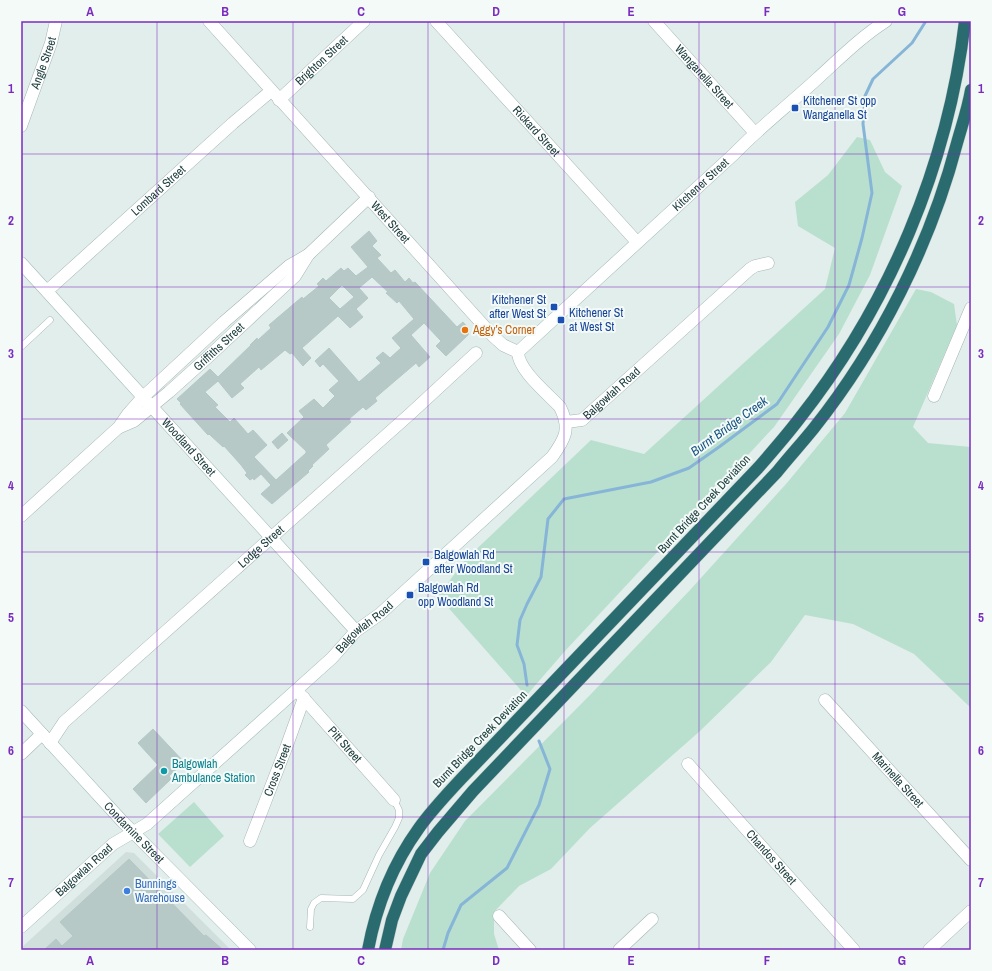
<svg xmlns="http://www.w3.org/2000/svg" width="992" height="971" font-family="'Archivo Narrow',sans-serif">
<style>
.built{fill:#d0dedc}
.green{fill:#b9e0ce}
.lines{fill:none;stroke-linecap:round;stroke-linejoin:round}
.stream{stroke:#86b5d7;stroke-width:3}
.building{fill:#b7c9c6;stroke:#b4c8c5;fill-rule:evenodd}
.lane-casing{stroke:#a4b6b5;stroke-width:7}
.street-casing{stroke:#a4b6b5;stroke-width:13}
.secondary-casing{stroke:#a0bab8;stroke-width:13}
.highway-casing{stroke:#c1caca;stroke-width:13}
.lane{stroke:#fff;stroke-width:6}
.street{stroke:#fff;stroke-width:12}
.secondary{stroke:#fff;stroke-width:12}
.highway{stroke:#2a6b6f;stroke-width:12}
.grid{fill:none;stroke:#7b2cbf;stroke-width:1;stroke-opacity:0.55}
.transit-dot{fill:#1a4fb4;stroke:#f3faf8;stroke-width:1.5}
.food-dot{fill:#e8710a;stroke:#f3faf8;stroke-width:1.5}
.culture-dot{fill:#0f9aa8;stroke:#f3faf8;stroke-width:1.5}
.shop-dot{fill:#3f7fe0;stroke:#f3faf8;stroke-width:1.5}
.labels{text-anchor:middle;dominant-baseline:central;stroke-width:4;stroke-linejoin:round;paint-order:stroke}
.street-label{font-size:12px;fill:#204040;stroke:#f3faf8}
.transit-label{font-size:12px;fill:#164399;stroke:#f3faf8;text-anchor:start}
.food-label{font-size:12px;fill:#c56008;stroke:#f3faf8;text-anchor:start}
.culture-label{font-size:12px;fill:#0d838f;stroke:#f3faf8;text-anchor:start}
.shop-label{font-size:12px;fill:#366cbe;stroke:#f3faf8;text-anchor:start}
.water-label{font-size:13px;font-style:italic;fill:#155382;stroke:#f3faf8}
.neatline{fill:none;stroke:#7b2cbf;stroke-width:1.5}
.grid-label{font-size:13px;text-anchor:middle;font-weight:bold;fill:#7b2cbf}
</style>
<rect width="100%" height="100%" fill="#e2eeec"/>
<!-- built -->
<path class="built" d="M126,852l8,1 97,97h-210v-2z"/>
<!-- green -->
<path class="green" d="M857,137l13,3 15,32 17,14 -32,89 -31,59 -65,93 -209,224 -39,45 -88,-100 27,-36 126,-120 53,14 181,-165 10,-41 -37,-22 -3,-24 33,-27z
M916,289l15,3 23,12 3,21 -44,102 15,16 43,4v261l-57,-54 -61,-30 -48,-9 -34,47 -71,69 -110,97 -39,41 -32,17 -25,26v22l5,16h-98l2,-11 27,-66 35,-52 126,-127 99,-104 96,-106 59,-71z
M194,802l30,34 -34,31 -32,-33z"/>
<g class="lines">
<!-- stream -->
<path class="stream" d="M527,685l-3,-21 -7,-19 3,-25 7,-16 14,-27 7,-58 16,-20 87,-17 38,-14 30,-21 58,-43 51,-77 21,-42 13,-47 10,-45 -9,-69 2,-28 8,-17 39,-36 14,-22
M443,950l5,-17 13,-28 46,-37 32,-63 11,-36 -11,-28"/>
</g>
<!-- building -->
<path class="building" d="M369,231l8,10 -5,5 9,9 -4,3 14,15 4,-3 10,12 4,-4 4,5 2,-1 42,45 6,-5 6,7 -1,6 -22,21 -10,-10 5,-5 -17,-18 -13,12 19,22 -11,10 -3,-4 -41,35 2,3 -11,9 -3,-3 -14,12 2,3 -25,23 3,4 -17,16 1,1 -5,5 1,1 -37,32 -11,-10 10,-9 -10,-11 -7,6 -1,-2 -3,2 -5,-5 2,-2 -6,-8 -17,-19 -1,1 -14,-13 -1,1 -20,-22 -8,-9 1,-1 -4,-4 33,-30 8,8 33,-32h-1l7,-7 1,2 13,-12 -2,-3 7,-6 26,-22 1,2 16,-13 -2,-2 6,-6 3,3 15,-13 3,3 4,-3 8,8 12,-9 -17,-20zM372,277l16,15 -2,1 11,10 2,-2 15,18 -22,19 9,10 -11,10 -7,-6 -7,6 5,5 -22,19 -30,-34 -14,13 5,6 3,-3 16,17 -10,9 6,6 -12,12 -9,-9 -15,12 5,6 -17,16 19,18v2l-30,27 -22,-23 13,-12 -14,-15 -5,4 -14,-16 -4,4 -15,-15 3,-2 -13,-13 13,-11 14,17 12,-10 -4,-4 19,-17 2,3 24,-20 5,4 2,-1 11,13 8,-8 -9,-10 36,-32 12,12 13,-11 -7,-8 12,-11 -9,-10zM342,285l12,12 -14,12 -11,-11z
M282,433l6,7 -10,9 -6,-7z
M153,729l31,33 -15,14 2,3 -25,24 -13,-14 25,-24 -20,-22z
M129,859l75,77 2,-1 17,15h-179l12,-11 6,7 11,-10 -13,-14z"/>
<g class="lines">
<defs>
<path id="lane" d="M21,347l29,-27
M310,927l1,-18 3,-6 7,-5 32,1 10,-9 16,-35 16,-28 4,-9v-8l-5,-10"/>
<g id="street">
<path id="s1" d="M209,21l284,315 10,9 15,7"/>
<path id="s2" d="M436,21l201,221"/>
<path id="s3" d="M654,21l101,112"/>
<path id="s4" d="M279,100l85,-79"/>
<path id="s5" d="M21,126l30,-83 5,-22"/>
<path id="s6" d="M47,291l186,-168 38,-32"/>
<path d="M934,396l37,-88"/>
<path id="s7" d="M566,422l16,-2 168,-151 5,-3 13,-3"/>
<path id="s8" d="M120,427l14,-6 35,-29 39,-35 87,-81 13,-21 61,-58"/>
<path d="M21,516l98,-89 9,-13 15,-17 81,-75 65,-56 19,-11"/>
<path id="s9" d="M299,693l95,107"/>
<path id="s10" d="M825,700l146,160"/>
<path id="s11" d="M50,743l14,-21 346,-308 66,-61"/>
<path d="M21,754l21,-20"/>
<path id="s12" d="M688,764l166,186"/>
<path id="s13" d="M250,841l36,-93 18,-50"/>
<path d="M499,916l31,34"/>
<path d="M619,950l33,-31"/>
<path d="M929,950l42,-39"/>
</g>
<g id="secondary">
<path id="s14" d="M21,263l335,368"/>
<path id="s15" d="M21,711l101,110 128,129"/>
<path id="s16" d="M21,927l92,-83 34,-20 185,-166 24,-27 24,-17 172,-157c13,-18 19,-28 8,-50 -13,-14 -42,-37 -42,-55l216,-198c26,-27 56,-50 84,-76 22,-20 43,-41 68,-57"/>
</g>
<path id="highway" d="M368,950c8,-43 25,-86 51,-122 12,-17 27,-33 42,-49l297,-311c14,-16 28,-32 41,-49 90,-114 149,-253 166,-398
M385,950l7,-30 9,-24 20,-42 17,-22 35,-41 304,-319c12,-15 25,-29 37,-44 66,-83 116,-183 143,-285 5,-18 11,-35 14,-53"/>
</defs>
<!-- lane casing -->
<use href="#lane" class="lane-casing"/>
<!-- street casing -->
<use href="#street" class="street-casing"/>
<!-- secondary casing -->
<use href="#secondary" class="secondary-casing"/>
<!-- highway casing -->
<use href="#highway" class="highway-casing"/>
<!-- lane -->
<use href="#lane" class="lane"/>
<!-- street -->
<use href="#street" class="street"/>
<!-- secondary -->
<use href="#secondary" class="secondary"/>
<!-- highway -->
<use href="#highway" class="highway"/>
</g>
<!-- grid -->
<path class="grid" d="M157,21v929M293,21v929M428,21v929M564,21v929M699,21v929M835,21v929M21,154h950M21,287h950M21,419h950M21,552h950M21,684h950M21,817h950"/>
<!-- markers -->
<g class="transit-dot">
<rect x="791" y="104" width="8" height="8" rx="2"/>
<rect x="550" y="303" width="8" height="8" rx="2"/>
<rect x="557" y="316" width="8" height="8" rx="2"/>
<rect x="422" y="558" width="8" height="8" rx="2"/>
<rect x="406" y="591" width="8" height="8" rx="2"/>
</g>
<circle class="food-dot" cx="465" cy="330" r="4"/>
<circle class="culture-dot" cx="164" cy="771" r="4"/>
<circle class="shop-dot" cx="127" cy="891" r="4"/>
<g class="labels">
<!-- street labels -->
<g class="street-label">
<text stroke="none"><textPath href="#s4" startOffset="58">Brighton Street</textPath></text>
<text stroke="none"><textPath href="#s5" startOffset="67">Angle Street</textPath></text>
<text stroke="none"><textPath href="#s3" startOffset="75">Wanganella Street</textPath></text>
<text stroke="none"><textPath href="#s2" startOffset="149">Rickard Street</textPath></text>
<text stroke="none"><textPath href="#s16" startOffset="1083">Kitchener Street</textPath></text>
<text stroke="none"><textPath href="#s6" startOffset="150">Lombard Street</textPath></text>
<text stroke="none"><textPath href="#s1" startOffset="271">West Street</textPath></text>
<text stroke="none"><textPath href="#s8" startOffset="128">Griffiths Street</textPath></text>
<text stroke="none"><textPath href="#s7" startOffset="56">Balgowlah Road</textPath></text>
<text stroke="none"><textPath href="#s14" startOffset="249">Woodland Street</textPath></text>
<text transform="translate(704 504) rotate(-47)">Burnt Bridge Creek Deviation</text>
<text stroke="none"><textPath href="#s11" startOffset="289">Lodge Street</textPath></text>
<text stroke="none"><textPath href="#s16" startOffset="457">Balgowlah Road</textPath></text>
<text transform="translate(480 739) rotate(-46)">Burnt Bridge Creek Deviation</text>
<text stroke="none"><textPath href="#s9" startOffset="69">Pitt Street</textPath></text>
<text stroke="none"><textPath href="#s13" startOffset="76">Cross Street</textPath></text>
<text stroke="none"><textPath href="#s10" startOffset="108">Marinella Street</textPath></text>
<text stroke="none"><textPath href="#s15" startOffset="166">Condamine Street</textPath></text>
<text stroke="none"><textPath href="#s12" startOffset="125">Chandos Street</textPath></text>
<text stroke="none"><textPath href="#s16" startOffset="85">Balgowlah Road</textPath></text>
</g>
<!-- transit labels -->
<g class="transit-label">
<text x="803" y="101">Kitchener St opp<tspan x="803" dy="14">Wanganella St</tspan></text>
<text x="546" y="300" text-anchor="end">Kitchener St<tspan x="546" dy="14">after West St</tspan></text>
<text x="569" y="313">Kitchener St<tspan x="569" dy="14">at West St</tspan></text>
<text x="434" y="555">Balgowlah Rd<tspan x="434" dy="14">after Woodland St</tspan></text>
<text x="418" y="588">Balgowlah Rd<tspan x="418" dy="14">opp Woodland St</tspan></text>
</g>
<!-- food labels -->
<g class="food-label">
<text x="473" y="330">Aggy’s Corner</text>
</g>
<!-- culture labels -->
<g class="culture-label">
<text x="172" y="764">Balgowlah<tspan x="172" dy="14">Ambulance Station</tspan></text>
</g>
<!-- shop labels -->
<g class="shop-label">
<text x="135" y="884">Bunnings<tspan x="135" dy="14">Warehouse</tspan></text>
</g>
<!-- water labels -->
<g class="water-label">
<text transform="translate(729 426) rotate(-36)">Burnt Bridge Creek</text>
</g>
</g>
<!-- border -->
<rect width="992" height="971" fill="none" stroke="#f3faf8" stroke-width="44"/>
<rect x="22" y="22" width="948" height="927" class="neatline"/>
<g class="grid-label">
<text x="90" y="16">A</text>
<text x="225" y="16">B</text>
<text x="361" y="16">C</text>
<text x="496" y="16">D</text>
<text x="631" y="16">E</text>
<text x="767" y="16">F</text>
<text x="902" y="16">G</text>
<text x="11" y="93">1</text>
<text x="981" y="93">1</text>
<text x="11" y="225">2</text>
<text x="981" y="225">2</text>
<text x="11" y="358">3</text>
<text x="981" y="358">3</text>
<text x="11" y="490">4</text>
<text x="981" y="490">4</text>
<text x="11" y="622">5</text>
<text x="981" y="622">5</text>
<text x="11" y="755">6</text>
<text x="981" y="755">6</text>
<text x="11" y="887">7</text>
<text x="981" y="887">7</text>
<text x="90" y="965">A</text>
<text x="225" y="965">B</text>
<text x="361" y="965">C</text>
<text x="496" y="965">D</text>
<text x="631" y="965">E</text>
<text x="767" y="965">F</text>
<text x="902" y="965">G</text>
</g>
</svg>
